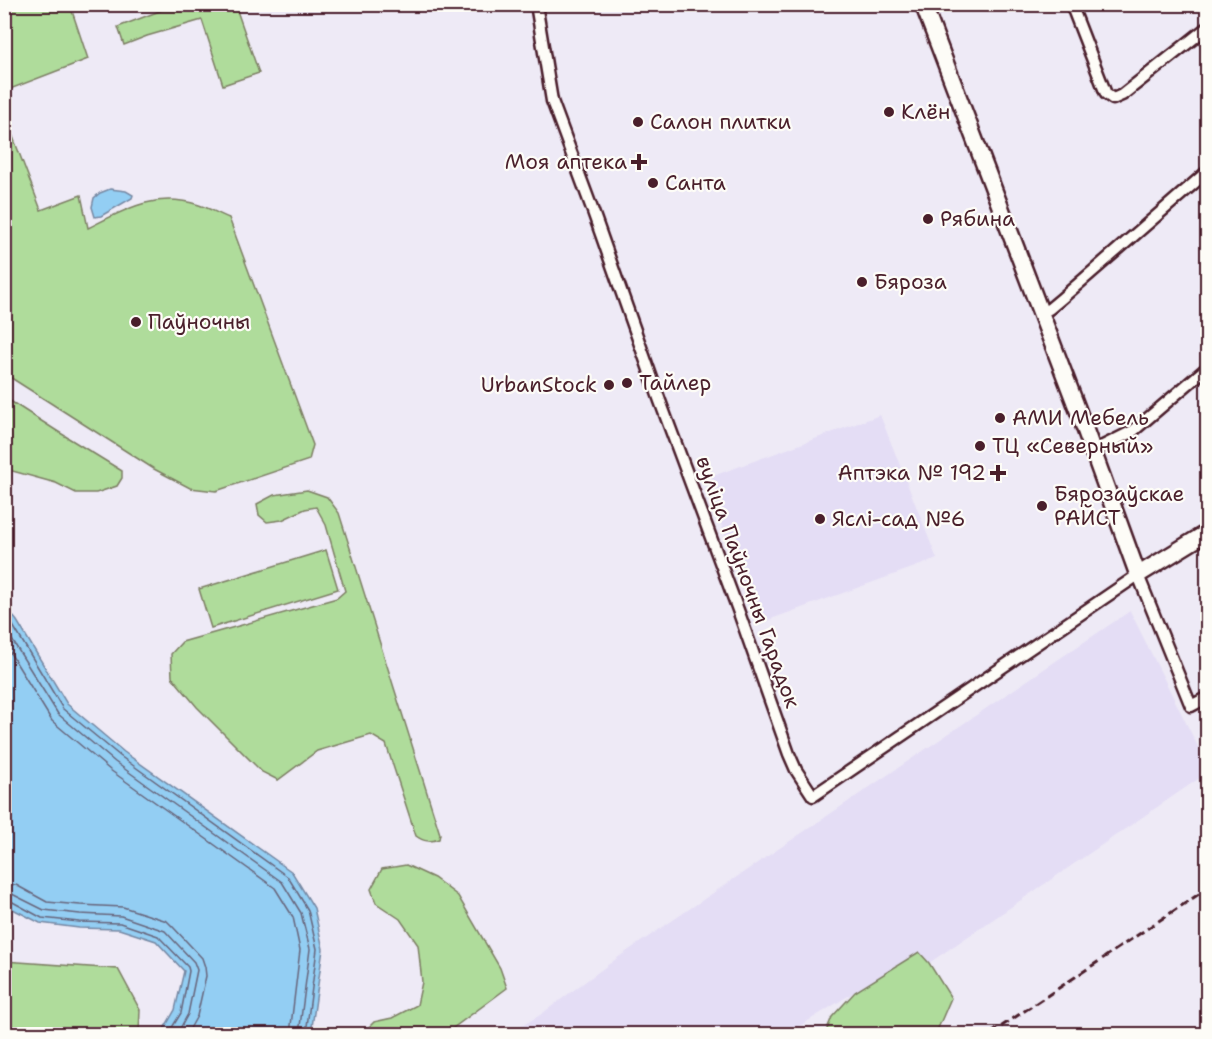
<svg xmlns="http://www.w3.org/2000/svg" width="1212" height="1039" font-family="'Shantell Sans',sans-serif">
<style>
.built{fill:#e4ddf5}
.green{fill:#afdc9b;stroke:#7c7e63;stroke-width:1.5}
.water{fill:#93cef3;stroke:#7688a3;stroke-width:1.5}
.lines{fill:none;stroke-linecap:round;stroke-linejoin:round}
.shore{stroke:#67657b;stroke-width:1.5}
.street-casing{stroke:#4a1f2b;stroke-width:15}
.secondary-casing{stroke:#4a1f2b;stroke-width:20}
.street{stroke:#fdfcf7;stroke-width:10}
.secondary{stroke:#fdfcf7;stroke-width:15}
.rail{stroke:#4a1f2b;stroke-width:3;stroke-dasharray:9 4.5;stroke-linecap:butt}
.poi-dot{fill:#4a1f2b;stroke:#fdfcf7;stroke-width:2}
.labels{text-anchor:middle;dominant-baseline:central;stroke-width:4.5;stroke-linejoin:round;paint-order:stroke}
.poi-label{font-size:21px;fill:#4a1f2b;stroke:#fdfcf7;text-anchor:start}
.street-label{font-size:21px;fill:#4a1f2b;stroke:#fdfcf7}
</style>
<rect width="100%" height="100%" fill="#eeeaf6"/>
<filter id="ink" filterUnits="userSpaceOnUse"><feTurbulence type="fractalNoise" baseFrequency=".0167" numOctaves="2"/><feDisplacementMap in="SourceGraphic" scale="12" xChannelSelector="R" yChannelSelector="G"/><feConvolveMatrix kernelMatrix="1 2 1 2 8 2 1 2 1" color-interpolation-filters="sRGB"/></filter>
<g filter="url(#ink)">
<!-- built -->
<path class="built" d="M880,415l57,144 -180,65 -52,-145z
M1130,611l77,154v8l-278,190 -10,-11 -132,82h-263l-4,-7 20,-12 80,-59z"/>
<!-- green -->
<path class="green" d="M5,4l65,1 18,54 -83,32z
M175,5h60l24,68 -36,12 -21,-65 -55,16 -23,9 -6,-18z
M5,116l36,94 40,-15 7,33c38,-19 67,-37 111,-23 10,3 20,9 30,13l84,227 -4,15 -93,31 -26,-3 -36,-19 -149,-95z
M4,397l53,34 65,40v7l-5,8 -21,7h-20l-20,-10 -51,-14z
M307,490l20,7 12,16 101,321 -1,5c-9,3 -15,3 -23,-3l-30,-92 -15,-9 -54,16 -39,29 -16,-8 -65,-65 -25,-30 -1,-23 11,-12 155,-44 8,-7 -19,-66 -10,-18 -11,2 -23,11 -15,2 -8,-7 -2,-11 17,-9z
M326,550l12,39 -127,39 -12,-39z
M406,865l28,13 24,18 42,72 7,20 -62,46h-83l12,-12 18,-4 25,-13 5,-23 -4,-37 -18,-26 -24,-16 -5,-14 11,-20z
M919,952l10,11 22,35 -15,35 -111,1 7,-17 23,-25z
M4,961l114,8 22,41 -1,24h-134z"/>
<!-- water -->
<path class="water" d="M110,189l16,2 7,4 -1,3 -31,18 -6,1 -3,-10 2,-9 6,-5z
M4,605l13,16 50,83 57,48 168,120 22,36 9,41 -12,85h-150l14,-24 9,-39 -28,-30 -37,-12 -40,-1 -39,-5 -35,-18z"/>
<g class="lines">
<!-- shore -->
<path class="shore" d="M4,615l8,9 51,85 57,47 168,121 20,33 9,39 -11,85
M4,627l54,87 57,48 167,120 19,31 9,36 -11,85
M4,643l48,78 58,49 165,118 18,29 7,33 -10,84
M4,883l12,2 31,17 33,3 43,2 44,14 6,6 29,31 3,9 1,9 -9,40 -10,18
M4,892l8,2 32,16 36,4 41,2 44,15 29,31 3,8 -9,44 -11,20
M4,900h5l33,18 37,4 41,1 38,13 30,31 1,4 -8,42 -13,21"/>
<defs>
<path id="street" d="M536,4l16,97 39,105 69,195 78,209 51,144 7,16 17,26 325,-221 53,131 17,-9
M1071,4l35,90 7,5 9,-4 86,-68
M1040,312l9,-3 12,-10 147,-128
M1093,451l40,-20 75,-64"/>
<path id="secondary" d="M923,4l159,417 56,154 70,-43"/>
</defs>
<!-- street casing -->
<use href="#street" class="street-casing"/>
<!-- secondary casing -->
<use href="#secondary" class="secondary-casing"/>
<!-- street -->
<use href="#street" class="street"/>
<!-- secondary -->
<use href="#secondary" class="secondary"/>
<!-- rail -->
<path class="rail" d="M990,1034l218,-146"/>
</g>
</g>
<!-- markers -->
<g class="poi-dot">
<circle cx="889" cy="112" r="6"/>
<circle cx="638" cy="122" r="6"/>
<path d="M636 153h6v6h6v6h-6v6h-6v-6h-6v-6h6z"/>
<circle cx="653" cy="183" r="6"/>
<circle cx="928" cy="219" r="6"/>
<circle cx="862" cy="282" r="6"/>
<circle cx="136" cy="322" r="6"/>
<circle cx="627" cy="383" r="6"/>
<circle cx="609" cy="385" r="6"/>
<circle cx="1000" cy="418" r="6"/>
<circle cx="980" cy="446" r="6"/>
<path d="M995 464h6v6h6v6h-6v6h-6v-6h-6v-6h6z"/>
<circle cx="1042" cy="506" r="6"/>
<circle cx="820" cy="519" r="6"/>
</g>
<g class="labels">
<!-- poi labels -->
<g class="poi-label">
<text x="901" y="112">Клён</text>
<text x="650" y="122">Салон плитки</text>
<text x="627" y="162" text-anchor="end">Моя аптека</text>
<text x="665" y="183">Санта</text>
<text x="940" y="219">Рябина</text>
<text x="874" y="282">Бяроза</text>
<text x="148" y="322">Паўночны</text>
<text x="639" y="383">Тайлер</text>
<text x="597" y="385" text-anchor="end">UrbanStock</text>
<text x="1012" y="418">АМИ Мебель</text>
<text x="992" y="446">ТЦ «Северный»</text>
<text x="986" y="473" text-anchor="end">Аптэка № 192</text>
<text x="1054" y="494">Бярозаўскае<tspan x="1054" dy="24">РАЙСТ</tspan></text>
<text x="832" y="519">Яслі-сад №6</text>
</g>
<!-- street labels -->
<g class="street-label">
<text transform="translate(748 582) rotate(70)">вуліца Паўночны Гарадок</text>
</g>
</g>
<!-- margin -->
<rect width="1212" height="1039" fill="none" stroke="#fdfcf7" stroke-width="24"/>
<rect x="12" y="12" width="1188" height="1015" fill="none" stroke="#4a1f2b" stroke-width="2" filter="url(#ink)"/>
</svg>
